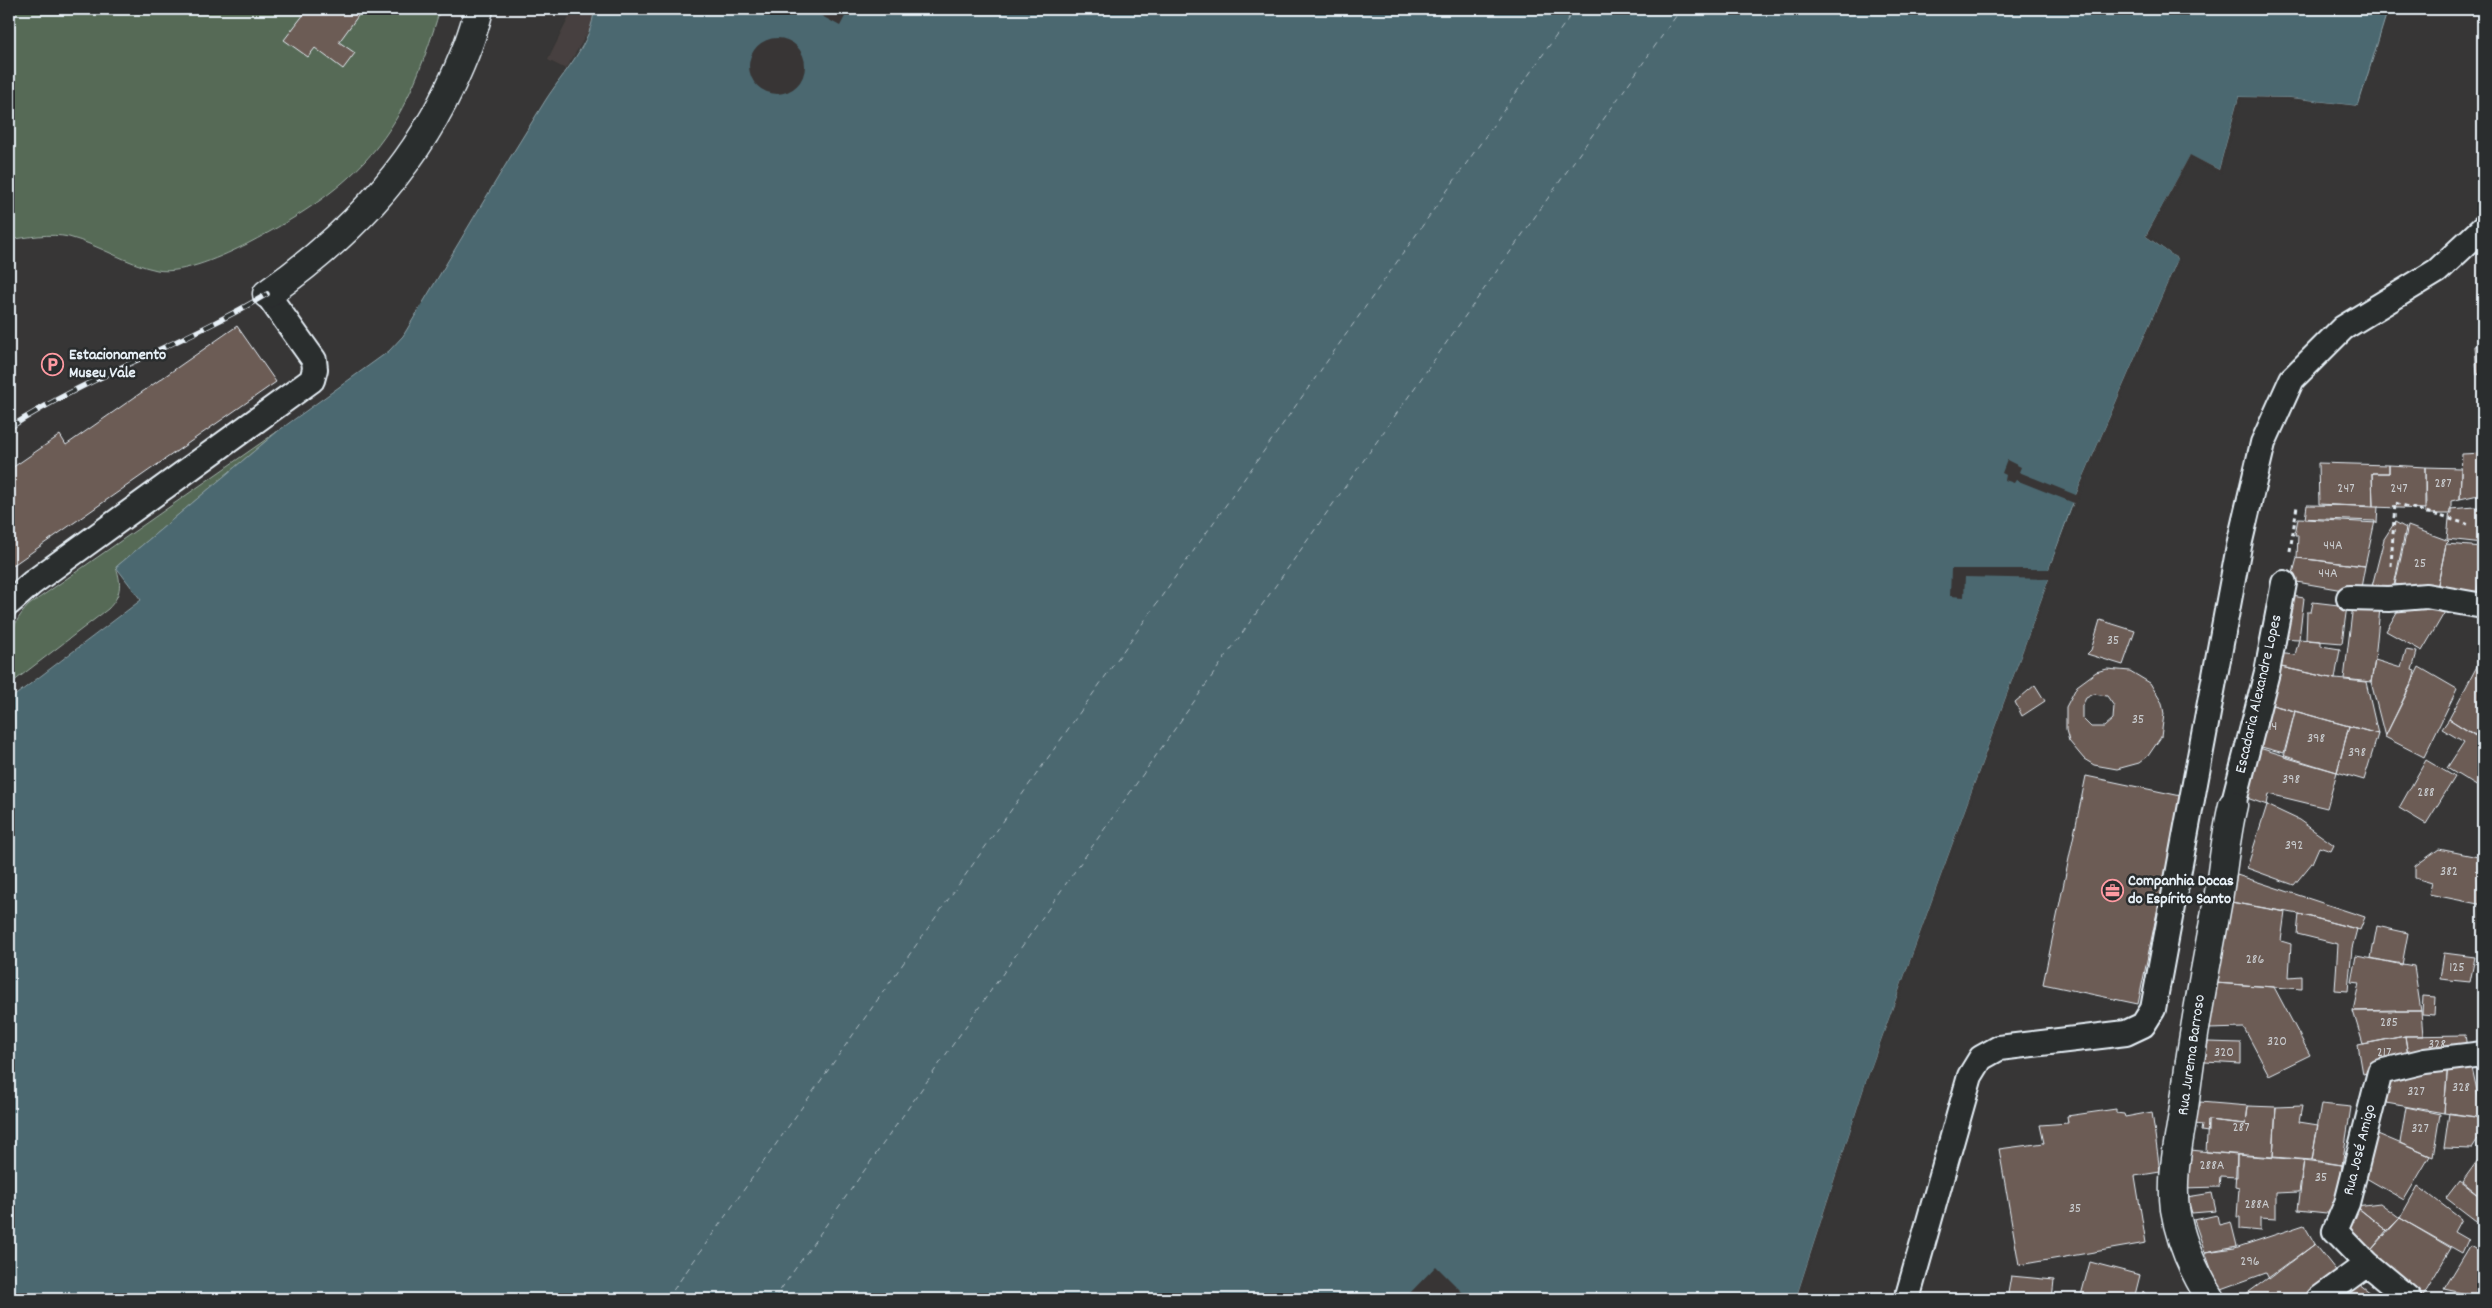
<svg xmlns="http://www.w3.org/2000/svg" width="2492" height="1308" font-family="Dekko,sans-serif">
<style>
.built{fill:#47413f}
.green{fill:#566b56;stroke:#9faea7}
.water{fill:#4c6870;stroke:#8a9fa6}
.pier{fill:#373636}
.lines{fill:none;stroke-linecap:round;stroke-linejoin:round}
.ferry{stroke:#aabac2;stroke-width:1;stroke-dasharray:6 5;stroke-linecap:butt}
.building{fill:#6c5b55;stroke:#e8f1f8;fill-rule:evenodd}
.service-casing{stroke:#e8f1f8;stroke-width:28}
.minor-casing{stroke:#e8f1f8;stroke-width:31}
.path{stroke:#e8f1f8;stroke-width:3;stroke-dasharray:4 4;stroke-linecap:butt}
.service{stroke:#2a2d2e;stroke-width:24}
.minor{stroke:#2a2d2e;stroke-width:28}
.rail-casing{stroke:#e8f1f8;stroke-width:5.5}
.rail{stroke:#2a2d2e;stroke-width:4;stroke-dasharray:11;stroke-linecap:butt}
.labels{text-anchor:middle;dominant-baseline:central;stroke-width:5;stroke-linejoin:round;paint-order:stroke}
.number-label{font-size:14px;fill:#c9cccf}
.poi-label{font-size:16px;font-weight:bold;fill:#e8f1f8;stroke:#2a2d2e;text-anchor:start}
.street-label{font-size:16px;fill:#e8f1f8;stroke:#2a2d2e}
</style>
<rect width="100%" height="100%" fill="#373636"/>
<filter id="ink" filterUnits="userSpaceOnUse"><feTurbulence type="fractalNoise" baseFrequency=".02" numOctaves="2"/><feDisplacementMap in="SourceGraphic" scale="10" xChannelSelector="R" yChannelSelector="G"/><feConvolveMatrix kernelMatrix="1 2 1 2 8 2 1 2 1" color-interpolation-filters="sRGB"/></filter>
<g filter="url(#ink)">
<!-- built -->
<path class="built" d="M573,9h21v13l-28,47 -18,-9z"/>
<!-- green -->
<path class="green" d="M9,9h431c-37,127 -76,174 -193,235 -22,11 -65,31 -90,26 -30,-6 -58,-25 -88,-33 -19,-4 -41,0 -60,3z
M278,431l-162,136c6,17 5,29 -8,42l-99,76c0,-32 -4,-56 20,-80z"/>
<!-- water -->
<path class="water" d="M594,9h1794l-30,97 -68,-8 -51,-1 -20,73 -29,-14 -44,80 32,23 -102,236 -27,74v10l-183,503 -70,217h-1787v-599l132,-100 -25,-33 162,-136 111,-80 14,-15c47,-78 93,-157 142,-235 17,-27 48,-59 49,-92z"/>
<!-- pier -->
<path class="pier" d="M809,9h40l-9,17z
M749 66a28 28 0 1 1 56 0a28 28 0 1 1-56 0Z
M2239,97l51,1 68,8v2l-68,-8h-49l-20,72 -3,1 -27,-14 -42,77 31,24 -101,236 -28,74v10l-183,503 -69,216h-3l70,-217 183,-503 -84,-2 -1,20 -14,-1 1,-27h98l25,-66 -58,-23 -2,3 -9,-3 1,-5 -4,-2 5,-13 14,7 -2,5 57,23 102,-236 -32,-23 44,-81 29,15z
M1436,1266l30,30 -3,3h-51l-4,-4z"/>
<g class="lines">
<!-- ferry -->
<path class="ferry" d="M667,1299l908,-1290
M774,1299l907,-1290"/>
</g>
<!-- building -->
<path class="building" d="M308,9h55l-24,33 16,11 -12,16 -28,-21 -7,9 -24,-17z
M237,326l39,56 -267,186v-98l51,-35 6,10z
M2483,344v28l-6,3 -2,-29z
M2483,453v41l-23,5 2,-45z
M2318,463l71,2v8h-17l1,34 -54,-3z
M2389,465l36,2 1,42 -53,-2 -1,-34h17z
M2425,467l36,1 -1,31 -9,2v13h-26z
M2307,505l71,1 -1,17 -72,-4z
M2475,507l8,1v35l-36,-4 3,-30z
M2298,518l77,3 -10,45 -68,-8 1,-23h-3z
M2395,522l11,6 -14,67 -21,-5 13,-51z
M2408,526l41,15 -3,3 -10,50 -41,-10z
M2446,544l37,3v15l-7,34 -40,-2z
M2297,558l68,8 -5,27 -69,-12z
M2286,595l18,3 -5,41 -21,-1z
M2404,600l42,10 -24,41 -36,-20z
M2313,602l34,4 -5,37 -36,-3 1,-28h4z
M2353,605l27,3 -5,52 -4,22 -27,-3z
M2100,620l35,11 -12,34 -36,-11 4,-4z
M2299,639l22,2v5l19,3 -5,30 -63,-14 4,-12 19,2z
M2406,650l11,2 -5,18 3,1 -3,12 -27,54 -14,-55 4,-22 26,8z
M2483,655v66l-8,14 -26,-16z
M2272,665l63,14 31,3 12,52 -117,-32z
M2419,667l38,22 -33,68 -39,-20z
M2107,669l23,2 20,12 12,20 2,11 -3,23 -13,19 -9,7 -22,6 -23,-4 -10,-6 -15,-18 -3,-11v-23l11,-21 19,-14zM2094,694l13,2 7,10 -1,13 -9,8h-13l-9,-9v-12l4,-8z
M2035,685l10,16 -23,15 -7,-14z
M2261,702l34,9 -11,42 -34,-9z
M2295,711l54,15 -12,46 -53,-15z
M2449,719l34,22v49l-36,-22 17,-26 -22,-13z
M2349,726l29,8 -14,46 -27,-8z
M2256,747l81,25 -10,36 -58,-14 -2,11 -23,-8z
M2426,760l29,17 -29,47 -27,-16z
M2086,776l95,20 -43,208 -95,-20z
M2267,805l32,15 35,25 -3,6 -12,-4 -7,16 -18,22 -47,-17z
M2439,849l44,9v47l-54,-11 3,-11 -17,-5v-12z
M2237,875l128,42 -5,13 -61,-16 -68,-12z
M2231,902l54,10 -4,29 10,3 -2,33 13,-1v13l-87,-6z
M2299,914l58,15 -5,19 -4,43 -13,-1 3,-46 -41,-10z
M2377,926l31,7 -6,32 -31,-7z
M2444,953l31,4 -5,25 -30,-3z
M2356,956l58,10 7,45h-68l6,-28 -8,-1z
M2215,983l59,4 36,68 -41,20 -25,-47 -36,1z
M2423,996l12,1 -1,18 -12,-1z
M2396,1010l-1,1h26l2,25h-18l-42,8 -10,-33z
M2465,1035l3,19 -59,8 -4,-26z
M2405,1036l4,26 -46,12 -5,-29z
M2208,1042l33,1v21l-36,-2z
M2448,1062l23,1 12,55 -39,-5z
M2448,1062l-4,51 -58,-10 3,-21z
M2200,1102l48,4 -2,18 -38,-4v12l-7,-1 1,-6 -7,-1 1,-18h4z
M2321,1104l30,3 -9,58 -30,-5z
M2248,1106l28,1 -3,50 -67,-5 2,-32 38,4z
M2302,1106l-3,16 19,3 -6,35 -39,-3 3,-50z
M2406,1107l34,7 -7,43 -33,-14z
M2116,1109v4l8,1 1,3 27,-5 8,60 -25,4 11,67 -127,22 -20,-116 45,-6 -4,-18 28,-2 -1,-7z
M2449,1113l34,5v14l-11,17 -28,-1z
M2373,1132l57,24 -26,44 -38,-22 -1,-12z
M2191,1150l46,5v22l-17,-1 -1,11 -36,1z
M2483,1153v46l-21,-17z
M2237,1155l67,5 -5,32 -23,1v26l-16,-1v13l-20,-2v-12h-3l2,-29 -4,-1z
M2304,1160l38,5 -6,49 -38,-4z
M2459,1181l24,18v21l-3,4 -34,-26z
M2418,1186l43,33 -7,13 14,8 -6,13 -62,-35z
M2212,1193l4,18 -24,2 -5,-16z
M2380,1203l20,15 -13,13 -31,-25z
M2358,1208l29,23 -20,24 -27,-24z
M2217,1215l2,10 12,-3 6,24 -32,6 -11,-32z
M2400,1218l51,30 -30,51 -54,-44z
M2304,1225l11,19 -46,35 -3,-6 -47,17 -14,-38 30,-4z
M2315,1244l27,34 -28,21h-70l-2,-2z
M2470,1246l13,8v45h-7v-3l-32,-7z
M2090,1262l50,13 -6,24h-54z
M2011,1276l43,4 -2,19h-45z
M2355,1281l24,18 -36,-1z
M2143,1291l8,8h-10z"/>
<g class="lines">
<defs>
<path id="service" d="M2349,598l40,1 37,-3 57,10
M9,603l23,-20 280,-203 3,-11 -1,-9 -47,-66
M2233,805l34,-133 17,-89
M1907,1299l63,-223 11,-18 18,-10 127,-15 17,-8 10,-16 87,-468 23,-98 29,-64 51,-51 94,-57 46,-43
M2319,1299l48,-35
M2409,1299l-42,-35 -32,-33 12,-28 33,-131 45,-11 58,-7"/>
<path id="minor" d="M267,294c78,-55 142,-120 183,-207 12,-25 23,-52 29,-78
M2211,1299c-17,-27 -31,-58 -36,-90 -5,-39 7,-79 11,-117 7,-63 20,-124 31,-187 6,-33 8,-67 16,-100"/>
</defs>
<!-- service casing -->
<use href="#service" class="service-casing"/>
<!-- minor casing -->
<use href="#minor" class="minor-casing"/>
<!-- path -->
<path class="path" d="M2290,551l7,-45
M2391,566l4,-63 72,21"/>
<!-- service -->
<use href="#service" class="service"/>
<!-- minor -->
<use href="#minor" class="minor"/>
<defs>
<path id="rail" d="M9,428c81,-53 175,-84 258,-134"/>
</defs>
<!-- rail casing -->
<use href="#rail" class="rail-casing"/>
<!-- rail -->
<use href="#rail" class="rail"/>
</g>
</g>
<!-- icons -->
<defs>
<symbol id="parking-ring" viewBox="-11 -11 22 22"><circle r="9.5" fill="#2a2d2e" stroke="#ff9aa2" stroke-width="1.5"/><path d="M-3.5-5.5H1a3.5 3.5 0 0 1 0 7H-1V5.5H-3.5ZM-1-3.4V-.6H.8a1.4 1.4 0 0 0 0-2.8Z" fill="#ff9aa2"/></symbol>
<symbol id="office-ring" viewBox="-11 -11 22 22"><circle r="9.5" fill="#2a2d2e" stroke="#ff9aa2" stroke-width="1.5"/><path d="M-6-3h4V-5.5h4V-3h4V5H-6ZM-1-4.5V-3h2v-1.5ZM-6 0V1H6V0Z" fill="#ff9aa2"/></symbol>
</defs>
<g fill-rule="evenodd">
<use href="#parking-ring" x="40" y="352" width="25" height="25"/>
<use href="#office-ring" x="2100" y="878" width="25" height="25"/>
</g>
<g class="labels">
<!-- number labels -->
<g class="number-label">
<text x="2443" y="484">287</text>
<text x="2346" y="489">247</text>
<text x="2399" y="489">247</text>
<text x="2333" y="546">44A</text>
<text x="2420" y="564">25</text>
<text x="2328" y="574">44A</text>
<text x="2113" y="641">35</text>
<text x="2138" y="720">35</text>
<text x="2273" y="727">14</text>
<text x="2316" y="739">398</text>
<text x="2357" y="753">398</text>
<text x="2291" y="780">398</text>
<text x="2426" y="793">288</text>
<text x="2294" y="846">392</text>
<text x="2449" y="872">382</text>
<text x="2255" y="960">286</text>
<text x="2457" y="968">125</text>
<text x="2389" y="1023">285</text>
<text x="2277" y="1042">320</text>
<text x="2437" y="1045">328</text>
<text x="2224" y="1053">320</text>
<text x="2384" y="1053">217</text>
<text x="2461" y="1088">328</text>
<text x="2416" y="1092">327</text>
<text x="2241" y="1128">287</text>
<text x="2420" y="1129">327</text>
<text x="2212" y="1166">288A</text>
<text x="2321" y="1178">35</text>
<text x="2257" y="1205">288A</text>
<text x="2075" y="1209">35</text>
<text x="2250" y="1262">296</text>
</g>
<!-- poi labels -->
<g class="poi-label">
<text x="69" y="355">Estacionamento<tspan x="69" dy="18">Museu Vale</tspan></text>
<text x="2128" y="881">Companhia Docas<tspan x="2128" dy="18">do Espírito Santo</tspan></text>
</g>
<!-- street labels -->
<g class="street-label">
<text transform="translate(2259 694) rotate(-77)">Escadaria Alexandre Lopes</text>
<text transform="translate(2192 1055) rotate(-82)">Rua Jurema Barroso</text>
<text transform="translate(2360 1150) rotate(-76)">Rua José Amigo</text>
</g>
</g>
<!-- margin -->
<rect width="2492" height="1308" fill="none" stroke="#2a2d2e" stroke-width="30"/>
<rect x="15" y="15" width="2462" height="1278" fill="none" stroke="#e8f1f8" stroke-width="2" filter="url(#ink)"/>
</svg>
